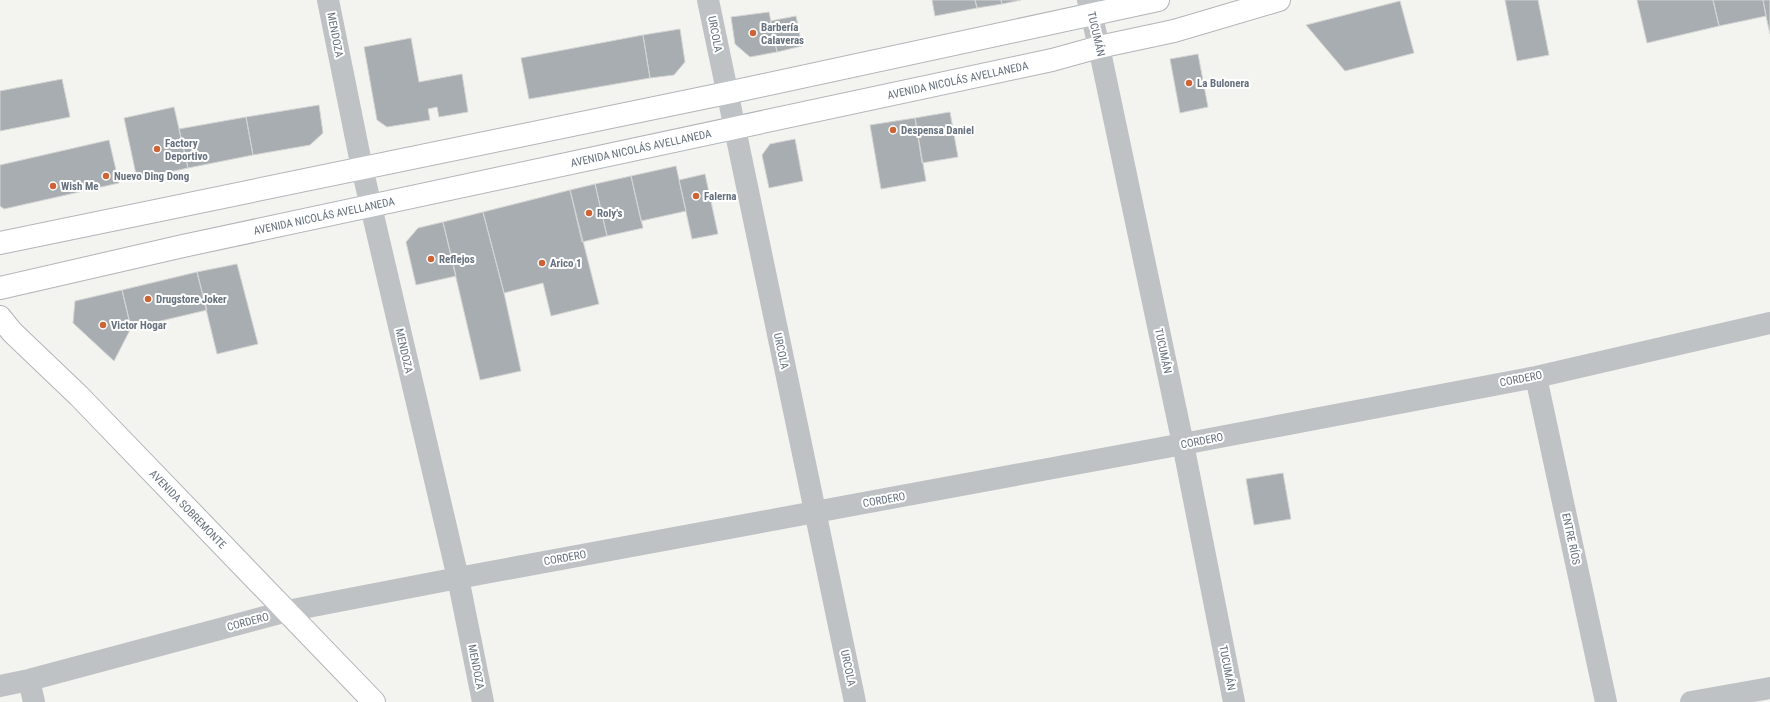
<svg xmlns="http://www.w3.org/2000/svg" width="1770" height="702" font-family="'Roboto Condensed',sans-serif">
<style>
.building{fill:#a7adb1;stroke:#d4d4d3}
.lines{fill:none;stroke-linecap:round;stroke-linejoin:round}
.secondary-casing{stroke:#b1b5b9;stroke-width:24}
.minor{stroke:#bfc2c4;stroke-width:22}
.secondary{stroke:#fff;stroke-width:22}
.poi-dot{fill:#cd6436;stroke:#fff;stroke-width:1.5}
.labels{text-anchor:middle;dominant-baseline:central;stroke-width:4;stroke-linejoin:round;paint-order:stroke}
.poi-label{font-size:11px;font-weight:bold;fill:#66717d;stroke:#fff;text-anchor:start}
.street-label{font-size:11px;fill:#66717d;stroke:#fff}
</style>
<rect width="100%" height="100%" fill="#f3f3f0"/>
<!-- building -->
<path class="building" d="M932,0h43l2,8 -42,8z
M975,0h26l1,4 -25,4z
M1001,0h20l-19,4z
M1505,0h33l11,55 -32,6z
M1637,0h76l6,26 -72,17z
M1713,0h50l3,16 -47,10z
M1763,0h7v34l-4,-18z
M1400,1l14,52 -69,18 -39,-46z
M769,12l8,40 -27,5 -15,-13 -4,-27z
M796,16l6,30 -25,6 -7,-31z
M680,29l5,33 -11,13 -24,3 -7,-43z
M643,35l7,43 -121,21 -8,-41z
M411,38l8,44 43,-8 6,38 -29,5 -2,-10 -9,2 2,11 -43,7 -10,-7 -13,-73z
M1198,54l10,53 -28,6 -10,-54z
M62,79l8,38 -70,14v-40z
M319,105l4,28 -13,12 -57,10 -7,-38z
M174,107l14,61 -51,11 -13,-61z
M950,112l8,45 -36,6 -7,-45z
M246,117l7,38 -65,13 -9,-39z
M915,118l11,63 -45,8 -11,-64z
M795,139l8,42 -34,7 -7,-33 8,-11z
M109,140l10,43 -115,26 -4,-3v-41z
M676,166l10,45 -45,10 -10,-45z
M705,174l13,60 -26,5 -13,-59z
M631,176l12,52 -36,8 -12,-52z
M595,184l12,52 -25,6 -12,-52z
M570,190l29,114 -48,12 -8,-33 -39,10 -21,-81z
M483,212l21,81 17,78 -41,9 -37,-158z
M443,222l13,54 -40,9 -10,-43 12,-14z
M237,264l21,80 -41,10 -20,-82z
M197,272l10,38 -76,18 -9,-38z
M122,290l9,38 -17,33 -41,-38 2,-22z
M1283,473l8,46 -37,6 -8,-46z"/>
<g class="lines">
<defs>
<g id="secondary">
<path d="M0,243l727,-150 431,-93"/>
<path id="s1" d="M0,288l183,-42 869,-186 47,-13 75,-16 105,-31"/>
<path id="s2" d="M0,317l12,15 67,64 295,306"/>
</g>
</defs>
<!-- secondary casing -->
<use href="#secondary" class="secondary-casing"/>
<!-- minor -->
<path class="minor" d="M328,0l34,168 96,410 25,124
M708,0l147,702
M1088,0l11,47 84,397 51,258
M1536,377l70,325
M29,680l5,22
M0,686l29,-6 258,-69 171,-33 725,-134 353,-67 234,-54
M1691,702l79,-14"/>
<!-- secondary -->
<use href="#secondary" class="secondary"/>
</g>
<!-- markers -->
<g class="poi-dot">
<circle cx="753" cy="33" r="4"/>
<circle cx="1189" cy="83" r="4"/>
<circle cx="893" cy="130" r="4"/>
<circle cx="157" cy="149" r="4"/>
<circle cx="106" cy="176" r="4"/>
<circle cx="53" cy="186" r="4"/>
<circle cx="696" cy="196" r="4"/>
<circle cx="589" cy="213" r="4"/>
<circle cx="431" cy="259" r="4"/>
<circle cx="542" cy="263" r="4"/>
<circle cx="148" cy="299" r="4"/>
<circle cx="103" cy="325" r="4"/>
</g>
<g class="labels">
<!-- poi labels -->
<g class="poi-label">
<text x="761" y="27">Barbería<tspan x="761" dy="13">Calaveras</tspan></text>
<text x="1197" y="83">La Bulonera</text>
<text x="901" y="130">Despensa Daniel</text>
<text x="165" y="143">Factory<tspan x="165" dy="13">Deportivo</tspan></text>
<text x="114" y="176">Nuevo Ding Dong</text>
<text x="61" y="186">Wish Me</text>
<text x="704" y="196">Falerna</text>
<text x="597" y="213">Roly's</text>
<text x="439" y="259">Reflejos</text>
<text x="550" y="263">Arico 1</text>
<text x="156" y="299">Drugstore Joker</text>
<text x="111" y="325">Victor Hogar</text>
</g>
<!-- street labels -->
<g class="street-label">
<text transform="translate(715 34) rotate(79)">URCOLA</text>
<text transform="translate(1096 34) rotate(77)">TUCUMÁN</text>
<text transform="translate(335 35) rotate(79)">MENDOZA</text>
<text stroke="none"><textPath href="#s1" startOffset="980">AVENIDA NICOLÁS AVELLANEDA</textPath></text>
<text stroke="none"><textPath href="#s1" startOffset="656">AVENIDA NICOLÁS AVELLANEDA</textPath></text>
<text stroke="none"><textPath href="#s1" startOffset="332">AVENIDA NICOLÁS AVELLANEDA</textPath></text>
<text transform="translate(404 351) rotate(77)">MENDOZA</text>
<text transform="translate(781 351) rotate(78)">URCOLA</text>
<text transform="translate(1163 351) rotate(78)">TUCUMÁN</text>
<text transform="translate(1521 379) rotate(-11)">CORDERO</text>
<text transform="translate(1202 441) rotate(-11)">CORDERO</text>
<text transform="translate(884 500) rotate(-10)">CORDERO</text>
<text stroke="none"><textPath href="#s2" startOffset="269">AVENIDA SOBREMONTE</textPath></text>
<text transform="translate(1571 539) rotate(78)">ENTRE RÍOS</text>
<text transform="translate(565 558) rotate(-10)">CORDERO</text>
<text transform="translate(248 622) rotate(-15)">CORDERO</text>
<text transform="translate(476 667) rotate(79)">MENDOZA</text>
<text transform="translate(848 668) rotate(78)">URCOLA</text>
<text transform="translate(1227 668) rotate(79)">TUCUMÁN</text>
</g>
</g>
</svg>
